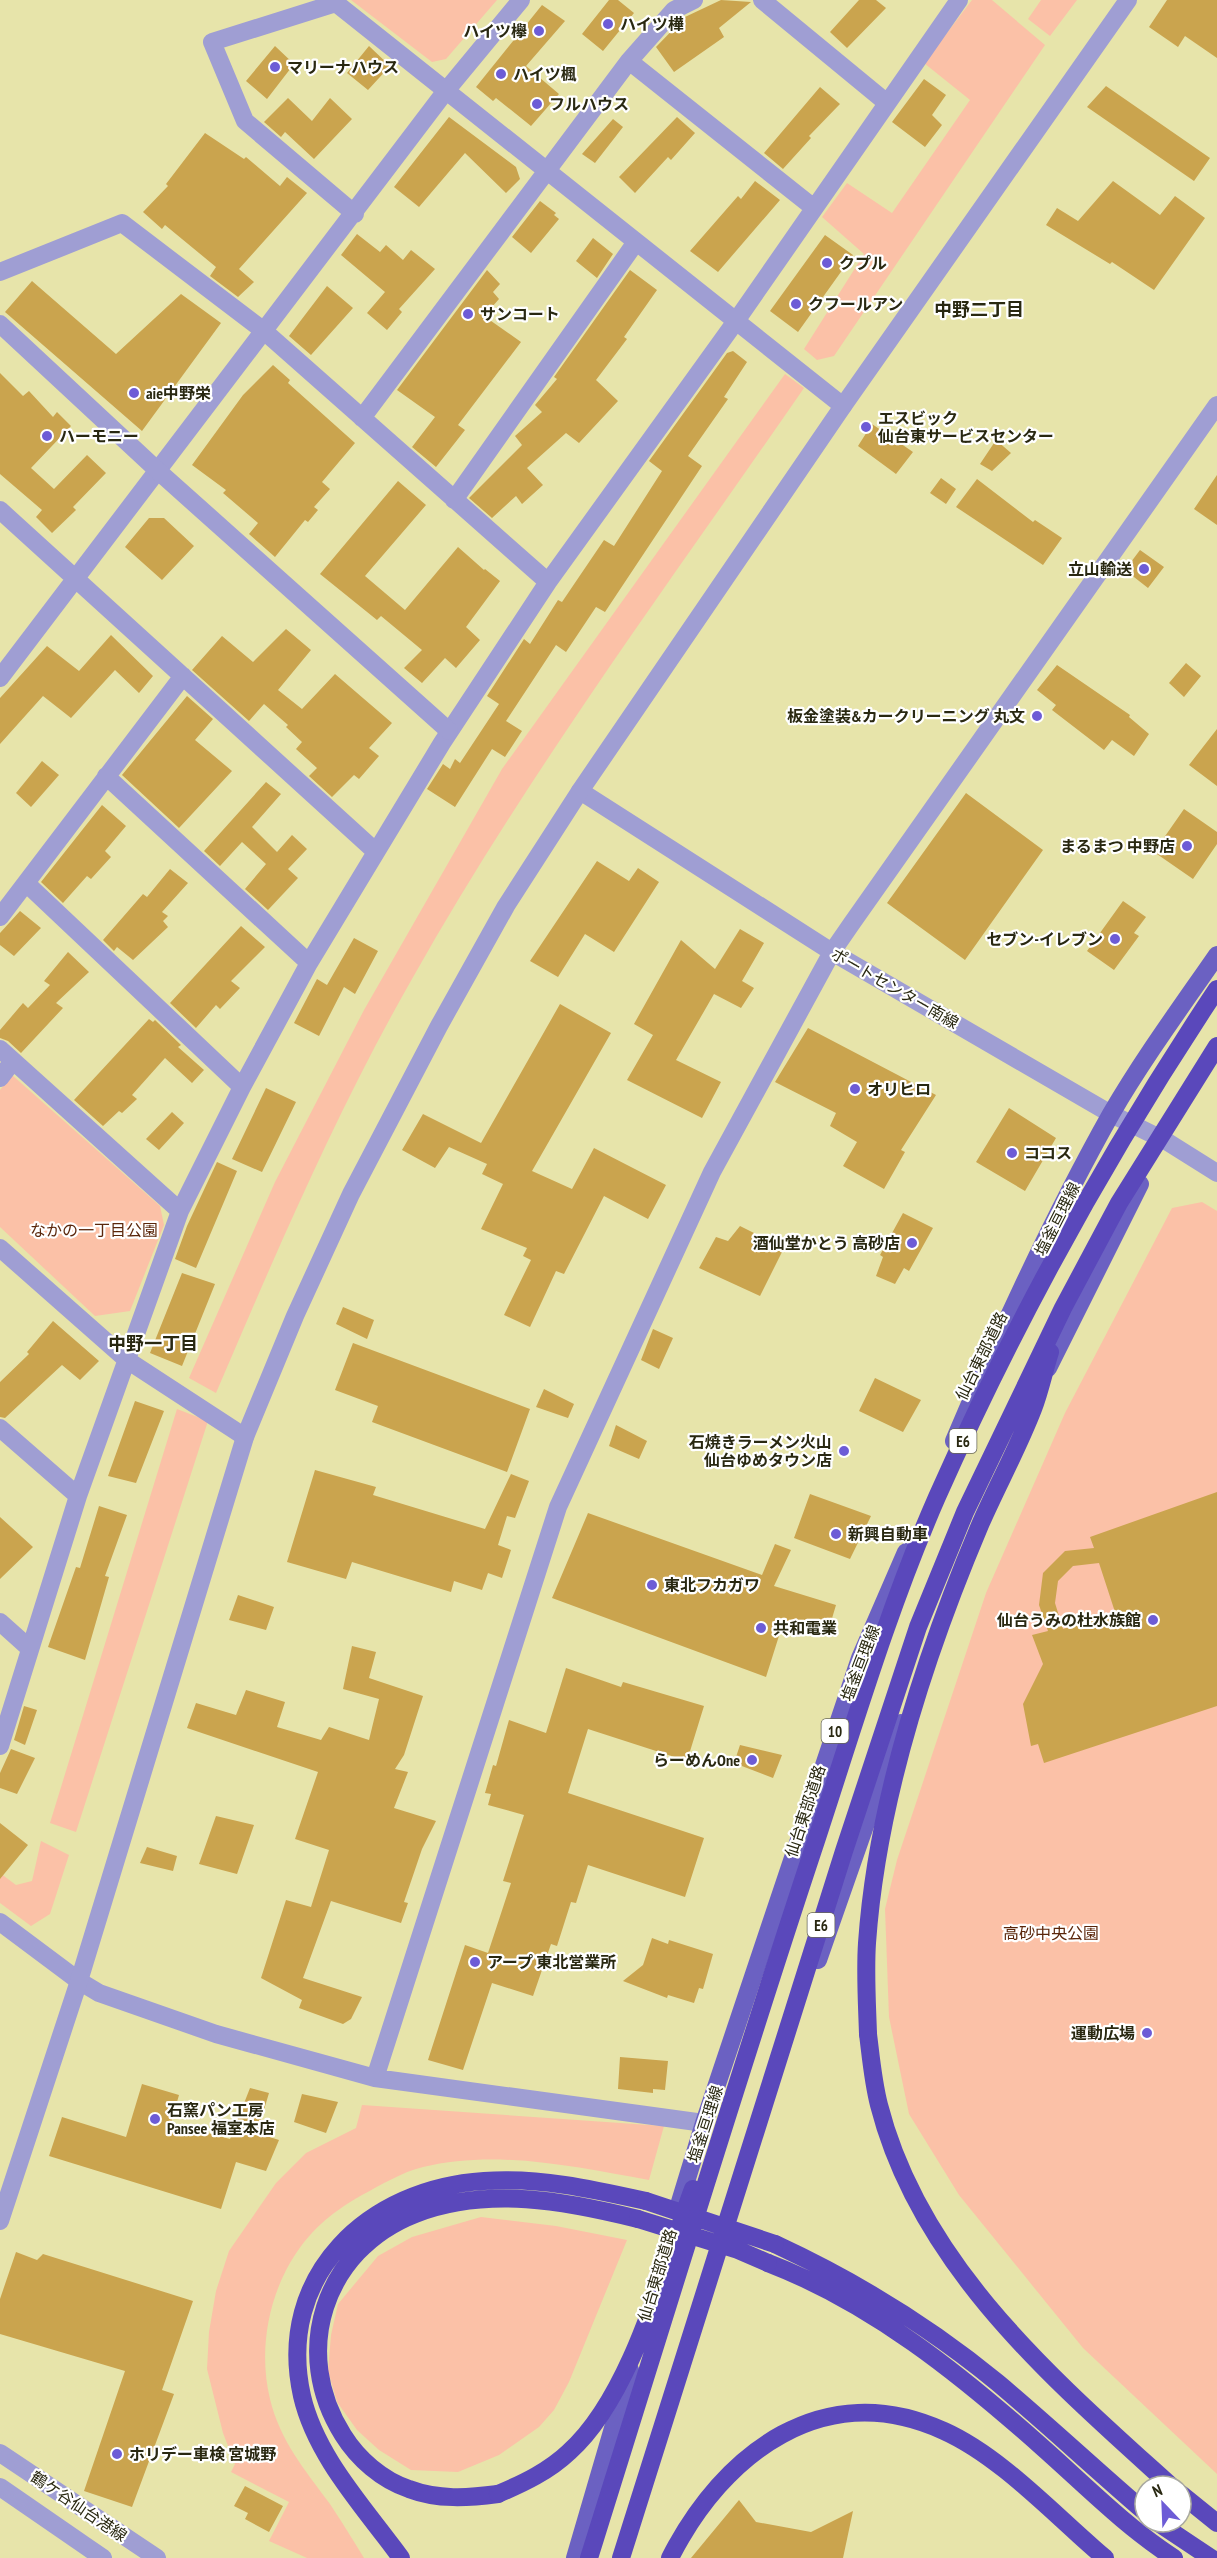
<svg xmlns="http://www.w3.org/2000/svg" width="1217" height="2558" font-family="'PT Sans Narrow','Noto Sans JP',sans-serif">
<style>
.green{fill:#fbc1a7}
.building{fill:#caa44e;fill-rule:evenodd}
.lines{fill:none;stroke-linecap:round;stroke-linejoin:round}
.minor{stroke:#9f9ed3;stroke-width:18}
.tertiary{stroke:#9f9ed3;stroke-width:18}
.primary{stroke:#6b61c2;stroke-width:18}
.motorway{stroke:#5a48bb;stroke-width:18}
.motorway-bridge{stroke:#5a48bb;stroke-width:18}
.poi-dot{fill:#6d5cd6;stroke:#fff;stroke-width:2}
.labels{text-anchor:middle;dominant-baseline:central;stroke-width:4.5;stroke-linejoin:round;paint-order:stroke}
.shield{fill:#fff;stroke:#696858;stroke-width:1.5}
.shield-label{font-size:15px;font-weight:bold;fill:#292811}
.poi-label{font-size:16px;font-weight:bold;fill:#292811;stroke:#fff;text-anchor:start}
.street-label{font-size:16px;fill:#292811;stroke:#fff}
.park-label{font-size:16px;fill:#5b270b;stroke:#fff}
.neighbourhood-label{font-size:18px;font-weight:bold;fill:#292811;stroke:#fff}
</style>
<rect width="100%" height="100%" fill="#e7e4aa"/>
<!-- green -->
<path class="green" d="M351,0h146l-51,59 -14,3z
M972,0h20l53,45 -211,311 -17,4 -13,-11 60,-95 -42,-37 25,-34 45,30 78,-113 -46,-37z
M1041,0h36l-27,36 -22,-17z
M785,374l19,14c-134,194 -276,385 -392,591 -76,133 -136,274 -196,414l-27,-15 86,-196 89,-172 138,-241z
M12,1075l148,131 4,19 -34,86 -35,5 -95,-89v-137z
M1202,1202l15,9v1263l-134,-126 -124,-153 -50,-81 -20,-97 -4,-108 12,-49 89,-267 79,-180 107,-205z
M177,1409l31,12 -132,411 -26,-9z
M41,1841l28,14 -19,59 -19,12 -31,-23v-30l16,12 16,-4z
M362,2105l302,21 -15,54c-73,-13 -152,-31 -226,-13 -21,5 -42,18 -61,28 -33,19 -53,36 -72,68 -23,40 -31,91 -20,136 10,42 35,71 60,105 12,18 23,36 34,54h-57l-38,-17 20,-39 -58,-30 4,-8 -12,-31 -16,-64 2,-37 7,-41 13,-40 47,-68 30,-30 50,-25z
M481,2217l75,9 71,14 -58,142 -15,28 -15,17 -40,28 -41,17 -47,-2 -32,-20 -22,-20 -20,-28 -9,-31 3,-36 7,-31 40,-48 34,-19z"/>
<!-- building -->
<path class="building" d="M609,0h9l16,13 -31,38 -21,-17z
M721,0l30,2 -32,26 5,9 -50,35 -18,-25 29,-30z
M859,0h17l10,8 -39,40 -17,-16z
M1167,0h50v58l-32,-22 -7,11 -29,-20z
M542,5l23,16 -39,45 33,28 -28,32 -35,-28 -3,3 -17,-14z
M275,46l19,18 -27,35 -21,-18z
M369,46l21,20 -22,24 -21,-17z
M924,79l22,16 -14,20 10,10 -17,22 -33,-25z
M1106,86l104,72 -16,23 -107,-74z
M820,87l20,17 -31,32 2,2 -28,31 -19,-16z
M288,98l24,23 18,-23 22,21 -38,40 -29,-27 -4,5 -17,-15z
M449,117l67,50 4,12 -14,14 -41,-40 -46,54 -25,-20z
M677,117l18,16 -24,27 -3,-3 -33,36 -16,-16z
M613,119l10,8 -28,36 -13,-9z
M205,133l39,26 2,-2 34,29 7,-9 20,16 -68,76 15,13 -16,15 -28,-21 6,-9 -51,-42 -3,4 -19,-17 25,-26 -2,-2z
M755,181l25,19 -62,72 -28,-21 48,-55 3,3z
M1113,181l47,34 15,-19 30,22 -51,72 -42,-28 -2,2 -64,-39 11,-17 21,13z
M540,201l16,12 -2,2 5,4 -28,34 -19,-16z
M357,234l23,18 6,-7 17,15 8,-10 24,19 -36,40 3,3 -15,18 -20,-17 18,-21 -44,-37z
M825,235l28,20 -55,77 -28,-21z
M593,238l20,16 -16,24 -21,-17z
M487,270l13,14 -7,8 6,7 -15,17 37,26 -63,83 7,5 -29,37 -24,-20 23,-30 -38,-27z
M630,270l27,20 -33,47 3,2 -31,41 22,21 -39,42 -13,-10 -39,35 16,17 -21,19 -6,-8 -24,22 -23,-20 53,-53 -7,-9 27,-24 -7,-7 22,-26 -3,-2z
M32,281l84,73 65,-60 40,29 -79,108 -137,-119z
M327,286l26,22 -42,47 -22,-19z
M733,351l14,11 -23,35 4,2 -40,57 14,10 -97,146 -9,-5 -30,45 -10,-7 -50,76 16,10 -17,26 -13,-8 -37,58 -28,-18 16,-25 7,5 5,-10 5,4 39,-59 -12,-8 37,-57 6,5 28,-44 4,2 42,-62 10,6 48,-75 -13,-10 78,-108z
M273,365l17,15 -2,3 67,60 -33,39 8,7 -16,18 4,3 -10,12 -3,-2 -30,37 -26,-23 9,-11 -35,-30 3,-3 -34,-25 51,-70z
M0,373l23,23 6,-5 24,26 4,-5 14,14 -40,42 23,21 33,-34 19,18 -33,34 3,3 -24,23 -16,-16 6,-7 -42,-36z
M872,424l41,28 -17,22 -38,-28z
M996,440l15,13 -19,18 -12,-7z
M1217,475v50l-23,-16z
M941,478l15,11 -10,15 -16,-11z
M977,479l56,43 2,-2 27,18 -19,27 -87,-58z
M398,481l28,24 -61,71 40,34 53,-63 26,23 1,-1 15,12 -34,46 14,13 -24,28 -11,-10 -23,25 -18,-15 18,-18 -41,-34 -4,4 -57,-46z
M149,518h15l30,28 -32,34 -37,-33z
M1140,550l24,17 -16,21 -23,-18z
M286,629l25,21 -33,40 24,19 33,-35 57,49 -23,25 10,8 -20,23 -5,-4 -22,22 -23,-21 8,-8 -21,-19 6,-7 -16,-15 2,-2 -24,-21 -15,17 -57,-51 30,-34 31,26z
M111,635l42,41 -14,17 -24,-23 -44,48 -28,-22 -43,48v-46l47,-52 32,25z
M1186,663l15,13 -17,21 -15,-14z
M1057,665l73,50 -1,2 20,17 -15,22 -22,-16 -8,10 -52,-40 4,-5 -19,-15z
M187,696l26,23 -18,21 37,31 -53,57 -57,-53z
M1217,729v57l-28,-21z
M42,761l17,14 -28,32 -15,-14z
M266,782l15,12 -29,33 25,25 15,-17 15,14 -19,20 10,9 -30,32 -23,-21 21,-25 -24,-22 -22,24 -16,-15z
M966,793l77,57 -78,110 -78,-57z
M102,805l24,21 -21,25 6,6 -20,22 -4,-3 -24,27 -22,-21z
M1184,809l33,23v12l-24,35 -39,-27z
M597,861l32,20 9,-13 21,14 -45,70 -29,-18 -27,43 -28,-16z
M170,869l18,14 -26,29 6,4 -5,5 5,6 -35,33 -16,-13 -3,4 -11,-11 40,-46 4,3z
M1123,901l23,16 -12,16 5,3 -25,34 -27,-19z
M20,911l21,17 -27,28 -14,-11v-12z
M241,926l24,21 -34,34 9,7 -20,21 -4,-4 -20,23 -26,-25z
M740,929l24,14 -22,38 12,7 -13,20 -27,-14 -38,66 45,22 -19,36 -75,-38 26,-45 -19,-11 47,-84 34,29z
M354,938l24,13 -23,43 -11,-7 -25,49 -25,-13 23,-44 10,6z
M68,952l21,20 -33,31 7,5 -42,45 -13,-12 -8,-3v-8l23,-27 5,5 22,-23 -6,-4z
M560,1004l51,29 -79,138 40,18 22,-41 72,37 -18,34 -44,-23 -40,78 -8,-3 -26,56 -26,-12 27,-55 -8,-4 4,-8 -46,-19 22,-45 -21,-10 5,-10 -38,-17 -14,21 -33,-18 21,-36 58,29z
M149,1019l4,3 2,-2 26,25 -3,2 26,23 -12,13 -27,-25 -33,37 5,4 -15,14 -3,-2 -16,15 -29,-26z
M808,1028l128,67 -35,55 4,2 -21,37 -41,-23 14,-24 -27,-16 6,-13 -61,-31z
M266,1088l30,14 -34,70 -30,-13z
M1009,1108l47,30 -31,53 -49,-29z
M172,1112l12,11 -25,27 -13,-11z
M217,1162l20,9 -41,97 -21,-9 12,-33z
M903,1213l30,15 -24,43 -5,-3 -9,16 -19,-8 7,-19 -3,-2z
M740,1226l44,22 -24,48 -61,-28 17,-31 12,4z
M182,1273l33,11 -33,82 -32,-13z
M343,1307l31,13 -7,19 -31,-15z
M53,1321l46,40 -19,19 -18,-15 -57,53 -5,-1v-35l29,-28 -2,-2z
M653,1329l20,9 -14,31 -18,-9z
M353,1343l177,66 -23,63 -135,-50 6,-16 -43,-16z
M875,1378l46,22 -18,32 -44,-21z
M544,1389l30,15 -6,14 -32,-11z
M135,1401l29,10 -28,72 -28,-7z
M616,1425l31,16 -8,18 -30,-13z
M315,1470l61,17 -3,8 112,34 26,-55 18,7 -14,37 -8,-2 -9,29 13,5 -9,28 -14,-5 -6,17 -28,-9 -3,11 -99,-30 -6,17 -59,-17z
M1217,1492v214l-173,57 -6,-19 -7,2 -8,-42 20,-40 -11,-29 16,-4 -9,-26 4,-32 22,-22 29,-3 -4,-11zM1099,1563l16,49 -52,17 -8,-26 3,-22 15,-15z
M810,1494l61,22 -21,43 -56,-21z
M99,1506l28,9 -22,61 4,1 -24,83 -37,-13 28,-80 4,1z
M588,1513l174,62 13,-31 16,6 -17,36 62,19 -9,30 -43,-15 -18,57 -214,-79z
M0,1517l33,30 -33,32z
M238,1595l36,12 -8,23 -37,-10z
M352,1646l24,6 -7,26 54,18 -19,59 -9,14 13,3 -14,36 42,13 -14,28 -18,53 4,1 -7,20 -70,-22 -28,77 59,19 -11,22 -8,5 -44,-16 3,-8 -41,-22 25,-78 25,7 18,-57 -34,-11 23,-67 -131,-44 9,-25 40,12 10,-25 39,12 -8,25 44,13 8,-13 40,13 10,-41 -36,-10z
M566,1668l55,19 2,-5 81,24 -17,55 -99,-32 -20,64 136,45 -19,59 -97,-32 -12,38 -5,-1 -14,44 -6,-2 -18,52 -41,-13 -29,87 -35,-10 37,-115 23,8 23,-70 -8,-2 21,-66 -36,-10 3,-11 -6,-1 8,-28 3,1 13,-46 37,13z
M24,1706l13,4 -12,35 -11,-5z
M740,1745l42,10 -9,23 -39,-15z
M11,1749l24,9 -18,36 -17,-6v-15z
M216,1816l38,9 -17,49 -38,-10z
M0,1823l28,22 -28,34z
M147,1847l30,9 -4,15 -33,-8z
M652,1938l16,6 1,-4 44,14 -10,35 -4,-1 -5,15 -26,-8 -1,3 -44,-17 20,-16z
M620,2057l48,4 -3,29 -12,-1v4l-35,-4z
M142,2084l37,11 -8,28 59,16 20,-51 19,5 -12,40 22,7 -13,31 -30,-9 -15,47 -172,-53 13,-39 64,20z
M302,2094l36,8 -12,31 -32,-11z
M16,2252l21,8 6,-6 150,47 -31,89 12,4 -42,113 -48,-16 41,-120 -125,-37v-35z
M245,2486l38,20 -14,26 -24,-13 3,-6 -14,-7z
M739,2500l17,22 55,10 42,-21 -10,47h-152z"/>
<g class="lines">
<!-- minor -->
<path class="minor" d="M332,0l511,406
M762,0l125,103
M333,4l-121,38 33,79 110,93
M629,61l185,147
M0,272l122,-49 142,108 284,251
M362,418l267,-357 45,-51 20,-10
M454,500l182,-258
M0,510l375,341
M0,678l445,-586 76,-92
M106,776l203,187
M580,791l252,161 279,162
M26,883l216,204
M0,917l183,-241
M0,1049l180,162
M0,1078l13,-17
M0,1248l127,112 118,77
M0,1428l78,68
M0,1622l28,25
M0,1746l78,-250 102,-285 62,-124 67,-124 133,-220 106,-161 188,-261 223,-321
M0,1922l79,59 20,12 117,41 159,44 329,45
M375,2078l183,-571 154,-335 120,-220 20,-29 365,-518"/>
<!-- tertiary -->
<path class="tertiary" d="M0,324l157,146 292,261
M1111,1114l55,27 51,32
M0,2221l79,-240 166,-544 50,-121 56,-122 88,-168 67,-120 74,-115 263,-385 285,-406
M0,2453l157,105
M0,2487l103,71"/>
<!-- primary -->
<path class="primary" d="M1048,1368l92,-184
M954,1441c47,-111 98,-222 157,-327 32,-55 70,-107 106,-159
M818,1960l83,-237
M679,2205l25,-82 156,-465 46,-106
M575,2558l55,-188"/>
<!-- motorway -->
<path class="motorway" d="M868,2034c3,24 5,48 11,71 41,161 175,275 292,381
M775,2244c80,37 155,83 223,139 50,42 98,87 147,129
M768,2263c104,40 192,111 274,184 43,38 84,80 132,111
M498,2494c-30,4 -60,6 -89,-5 -27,-9 -51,-30 -66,-54 -52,-82 -20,-185 72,-221 72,-28 151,-13 223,5
M1181,2494l36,29
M1157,2522l54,36
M401,2558c-36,-50 -85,-101 -99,-162 -27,-121 67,-208 182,-215 55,-4 108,8 162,20
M670,2558c53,-105 154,-182 274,-127 58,26 112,86 161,127"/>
<!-- motorway-bridge -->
<path class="motorway-bridge" d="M868,2034c-1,-31 -3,-61 -1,-91 10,-142 58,-288 113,-418 17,-39 38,-77 53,-116 7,-18 11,-38 17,-57
M646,2201l129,43
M638,2219l100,31 30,13
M498,2494c26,-11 51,-23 71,-42 63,-56 95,-185 124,-263
M589,2558c74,-236 146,-473 224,-708 39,-118 74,-239 124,-353 79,-178 172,-346 280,-508
M621,2558l223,-707 74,-224 47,-115 98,-204 56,-105 98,-157"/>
</g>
<!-- markers -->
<g class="poi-dot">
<circle cx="608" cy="24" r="6"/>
<circle cx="539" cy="31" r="6"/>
<circle cx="275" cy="67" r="6"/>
<circle cx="501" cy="74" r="6"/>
<circle cx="537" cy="104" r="6"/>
<circle cx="827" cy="263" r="6"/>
<circle cx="796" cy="304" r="6"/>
<circle cx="468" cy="314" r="6"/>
<circle cx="134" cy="393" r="6"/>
<circle cx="866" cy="427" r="6"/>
<circle cx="47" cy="436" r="6"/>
<circle cx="1144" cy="569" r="6"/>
<circle cx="1037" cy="716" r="6"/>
<circle cx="1187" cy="846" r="6"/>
<circle cx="1115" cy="939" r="6"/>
<circle cx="855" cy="1089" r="6"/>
<circle cx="1012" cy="1153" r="6"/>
<circle cx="912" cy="1243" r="6"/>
<circle cx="844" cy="1451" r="6"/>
<circle cx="836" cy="1534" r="6"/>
<circle cx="652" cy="1585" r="6"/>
<circle cx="1153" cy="1620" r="6"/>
<circle cx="761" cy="1628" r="6"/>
<circle cx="752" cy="1760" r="6"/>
<circle cx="475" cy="1962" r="6"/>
<circle cx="1147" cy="2033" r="6"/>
<circle cx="155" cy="2119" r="6"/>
<circle cx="117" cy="2454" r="6"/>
</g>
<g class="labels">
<!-- shield labels -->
<g class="shield">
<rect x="949.5" y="1429" width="27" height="24" rx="4.5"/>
<rect x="821.5" y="1719" width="27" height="24" rx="4.5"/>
<rect x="807.5" y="1913" width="27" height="24" rx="4.5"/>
</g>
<g class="shield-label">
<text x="963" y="1441">E6</text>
<text x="835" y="1731">10</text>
<text x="821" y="1925">E6</text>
</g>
<!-- poi labels -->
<g class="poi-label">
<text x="620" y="24">ハイツ樺</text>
<text x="527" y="31" text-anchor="end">ハイツ欅</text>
<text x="287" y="67">マリーナハウス</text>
<text x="513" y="74">ハイツ楓</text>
<text x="549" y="104">フルハウス</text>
<text x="839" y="263">クプル</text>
<text x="808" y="304">クフールアン</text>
<text x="480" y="314">サンコート</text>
<text x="146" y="393">aie中野栄</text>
<text x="878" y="418">エスビック<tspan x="878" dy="18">仙台東サービスセンター</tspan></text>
<text x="59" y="436">ハーモニー</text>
<text x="1132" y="569" text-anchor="end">立山輸送</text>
<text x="1025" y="716" text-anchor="end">板金塗装&amp;カークリーニング 丸文</text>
<text x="1175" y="846" text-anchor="end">まるまつ 中野店</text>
<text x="1103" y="939" text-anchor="end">セブン-イレブン</text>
<text x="867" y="1089">オリヒロ</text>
<text x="1024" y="1153">ココス</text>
<text x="900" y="1243" text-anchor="end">酒仙堂かとう 高砂店</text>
<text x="832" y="1442" text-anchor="end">石焼きラーメン火山<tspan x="832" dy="18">仙台ゆめタウン店</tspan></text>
<text x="848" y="1534">新興自動車</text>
<text x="664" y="1585">東北フカガワ</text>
<text x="1141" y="1620" text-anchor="end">仙台うみの杜水族館</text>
<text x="773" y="1628">共和電業</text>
<text x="740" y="1760" text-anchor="end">らーめんOne</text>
<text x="487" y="1962">アープ 東北営業所</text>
<text x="1135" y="2033" text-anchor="end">運動広場</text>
<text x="167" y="2110">石窯パン工房<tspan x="167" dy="18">Pansee 福室本店</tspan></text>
<text x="129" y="2454">ホリデー車検 宮城野</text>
</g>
<!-- street labels -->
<g class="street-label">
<text transform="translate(895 988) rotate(30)">ポートセンター南線</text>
<text transform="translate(1057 1219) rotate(-63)">塩釜亘理線</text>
<text transform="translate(981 1356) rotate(-64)">仙台東部道路</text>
<text transform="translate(860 1663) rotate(-69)">塩釜亘理線</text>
<text transform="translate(805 1811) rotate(-72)">仙台東部道路</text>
<text transform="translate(705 2124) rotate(-72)">塩釜亘理線</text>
<text transform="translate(657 2275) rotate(-73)">仙台東部道路</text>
<text transform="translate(79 2506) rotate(34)">鶴ケ谷仙台港線</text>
</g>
<!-- park labels -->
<g class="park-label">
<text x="94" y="1230">なかの一丁目公園</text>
<text x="1051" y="1933">高砂中央公園</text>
</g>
<!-- neighbourhood labels -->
<g class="neighbourhood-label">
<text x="979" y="309">中野二丁目</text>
<text x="153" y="1343">中野一丁目</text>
</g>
</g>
<!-- north arrow -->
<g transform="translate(1163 2504) rotate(337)"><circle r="28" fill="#ffffff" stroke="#a9a9a0" stroke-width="1.5"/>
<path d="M0-4.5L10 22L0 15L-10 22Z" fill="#6d5cd6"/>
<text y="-9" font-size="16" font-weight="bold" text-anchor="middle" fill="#292811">N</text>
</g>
</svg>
